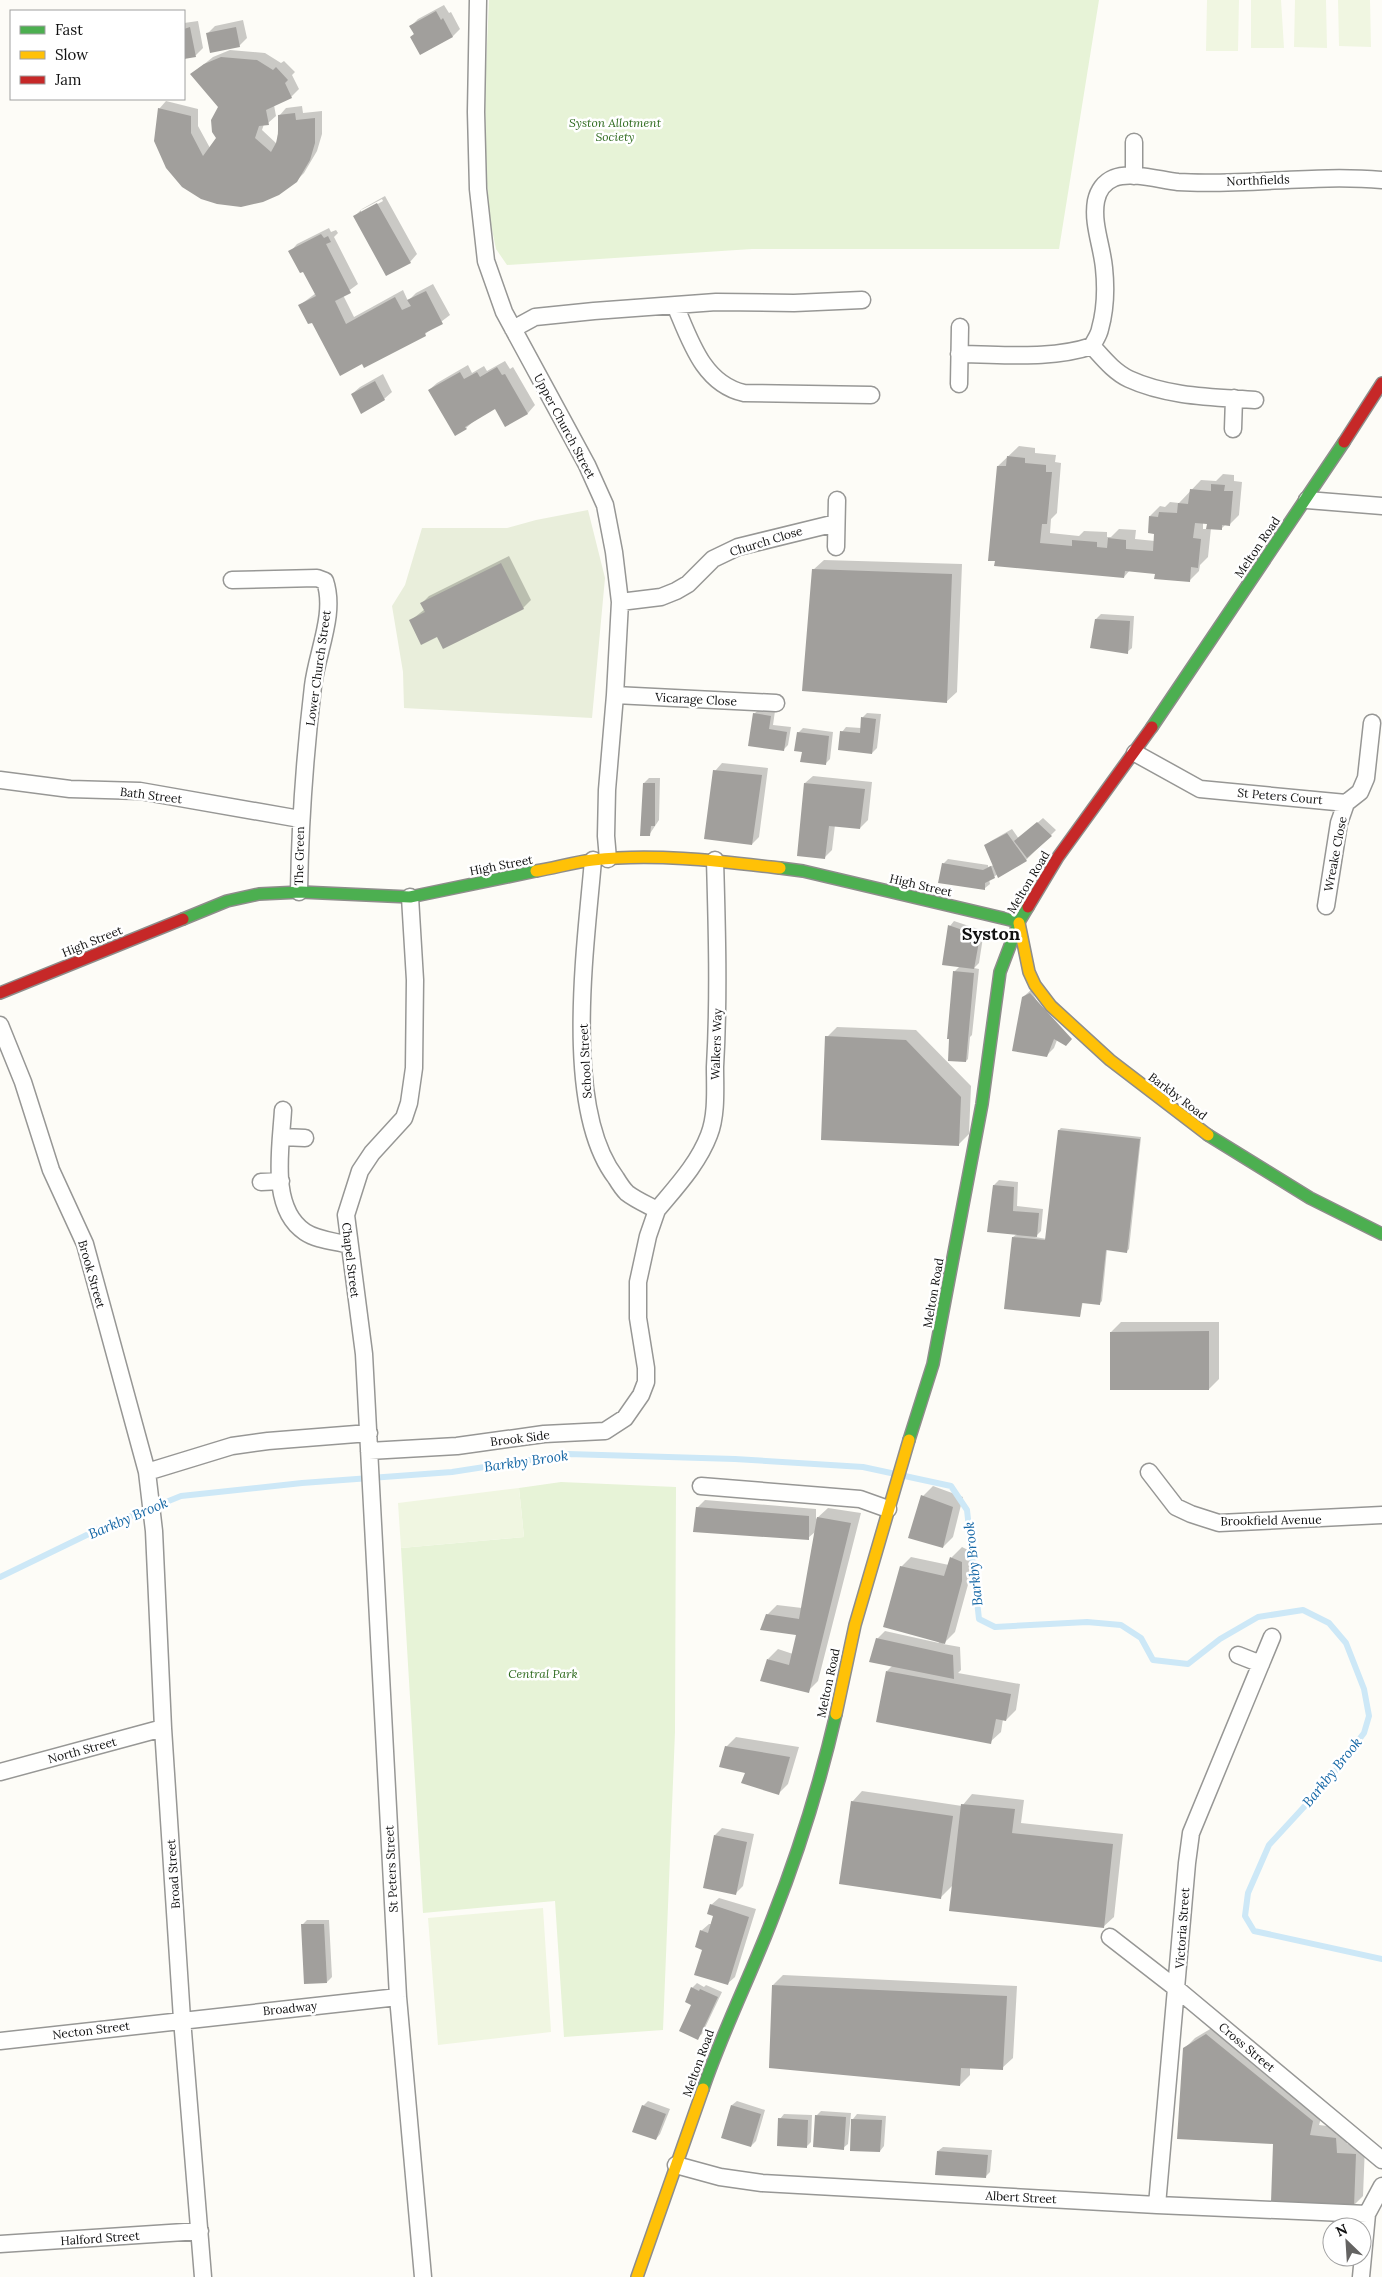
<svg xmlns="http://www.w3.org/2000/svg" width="1382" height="2277" font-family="Lora,serif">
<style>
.green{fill:#e7f3d7}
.cemetery{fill:#e9eedb}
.pitch{fill:#f0f6e1}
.shadow{fill:#0003;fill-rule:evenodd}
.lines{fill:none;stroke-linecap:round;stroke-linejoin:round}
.stream{stroke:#cde8f7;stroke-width:6}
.building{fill:#a19f9c}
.street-casing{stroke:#979795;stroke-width:19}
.fast-casing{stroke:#8e8d8b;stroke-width:14}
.slow-casing{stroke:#8e8d8b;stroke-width:14}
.jam-casing{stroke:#8e8d8b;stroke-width:14}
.street{stroke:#fffffe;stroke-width:16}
.fast{stroke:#4caf50;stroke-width:11}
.slow{stroke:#ffc107;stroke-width:11}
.jam{stroke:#c62828;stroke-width:11}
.labels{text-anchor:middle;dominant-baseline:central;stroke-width:5;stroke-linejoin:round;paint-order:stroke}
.park-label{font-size:12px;font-style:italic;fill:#2f6b1f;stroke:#fff}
.street-label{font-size:12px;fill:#111;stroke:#fff}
.water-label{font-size:14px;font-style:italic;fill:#1768a6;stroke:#fff}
.district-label{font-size:18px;font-weight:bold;fill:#111;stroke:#fff}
</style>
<rect width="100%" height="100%" fill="#fdfcf7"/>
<!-- green -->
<path class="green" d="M489,0h610l-40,249h-307l-245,16 -11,-16 -6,-29 -4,-49 -1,-82z
M561,1482l115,5 -1,245 -12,298 -99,7 -9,-136 -132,12 -22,-365 123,-11 -5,-49z"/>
<!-- cemetery -->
<path class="cemetery" d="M588,510l17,68 -13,140 -188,-10 -1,-36 -11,-66 13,-21 17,-57h85l29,-8z"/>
<!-- pitch -->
<path class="pitch" d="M1207,0h32l-1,51h-32z
M1251,0h30l3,48h-33z
M1295,0h31l1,48 -33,-1z
M1338,0h32l1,47 -32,-1z
M519,1488l5,49 -123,11 -3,-45z
M543,1908l8,124 -113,13 -10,-127z"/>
<!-- shadow -->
<path class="shadow" d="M444,5l5,8 2,-1 9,17 -7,7 -32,18 -10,-28 7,-7z
M243,20l4,18 -8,8 -31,-13 7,-7z
M198,21l5,27 -7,7 -9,2 -3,3v-37z
M230,50l35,3 16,10 3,-2 11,11 -3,3 7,14 -8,8 -17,8 2,11 -8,7 -4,1 -2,6 15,14 2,-28 7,-8 16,-2 1,7 19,-2v23l-5,17 -13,22 -8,8 -113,5 -24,-77 7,-8 32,8v17l12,22 7,-10 3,-32 -28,-32 21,-17z
M385,196l32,58 -7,8 -56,-45 8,-8zM382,199l1,2 -22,12v-3z
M329,228l2,4 5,-2 2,3 -4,4 24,47 -15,11 11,22 49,-27 5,11 8,-8 17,-9 17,31 -25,19 -112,-13 -13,-16 16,-12 -13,-23 -13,-18 7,-8z
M505,361l5,8 3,-2 22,38 -7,8 -22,12 -11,-17 -21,13 -8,7 -37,-38 8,-7 31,-18 4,8 12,-7 3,5z
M383,374l9,18 -8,7 -32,-5 8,-7z
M1019,446l16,2v5l21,2 -1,7 6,1 -4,50 -6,6 -1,14 29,3 5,-5 23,1v5h4l8,-8 17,1 -1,9 20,2 1,-8 -6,-17 10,-10 5,1 5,-5 9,1 22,-23 15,1 7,-7 11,1v6l8,1 -3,33 -10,10 -3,-1 -5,5 -10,-1 -3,29 -8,8 -1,6 -10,10 -33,-8 -26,-3 -6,7 -128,-12 2,-99zM1203,522l5,1 -1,6h-4z
M509,556l22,44 -8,8 -79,39 -6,-12 -28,-14 15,-12 -3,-6 7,-7z
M824,560l138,4 -5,128 -11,10 -133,-132z
M1101,614l33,2 -2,32 -5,4 -31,-33z
M759,709l16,2 -2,14 18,2 -3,18 -5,5 -29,-36z
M867,713l14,1 -4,34 -5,5 -30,-21 4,-5 15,1 2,-11z
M803,728l30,4 -3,27 -5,5 -22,-13 -5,-18z
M722,763l46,5 -9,69 -7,7 -37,-73z
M813,776l59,6 -4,38 -8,8 -25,-3 -3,25 -8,8 -19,-75z
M649,778h11l-1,42 -10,15 -5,-52z
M1043,818l13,12 -30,30 -37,19 1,5 -5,4 -45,-6 3,-18 5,-5 40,6v2l6,-2 -8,-20 5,-4 21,-12 7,10z
M954,921l30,10 -5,32 -5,5 5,1 -7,66 -2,2 -2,22 -2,2 -11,-90 5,-5 -10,-40z
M1031,990l26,50 -3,8 -7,7 -24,-58z
M837,1027l79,3 55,56 -2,48 -10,10 -132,-107z
M1061,1128l80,9 -12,112 -2,2 -20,-2 -5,52 -2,2 -17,-2 -3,15 -67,-79 4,-3 -23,-49 5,-5 19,2 -1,24 26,3 -2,22 -6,6 12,2 12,-109z
M1121,1322h98v57l-10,10 -98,-57z
M933,1486l30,11 -10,40 -10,10 -20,-51z
M705,1500l111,9v10l12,-11 33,5 -43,168 -10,10 -40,-32 10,-10 15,5 5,-20 -31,-19 10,-10 25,3 13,-76 -7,6 -111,-30z
M962,1547l10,5v18l-17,62 -12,12 17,3 1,23 -3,3 62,11 -4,26 -10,10 -3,-1 -2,13 -11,10 -103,-71 6,-6 -16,-26 8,-8 54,12 -38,-76 10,-10 38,8 3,-8z
M736,1737l63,10 -11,37 -10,10 -32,-22 -20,-25z
M862,1791l100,15 10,-12 52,6 -3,23 102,11 -9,83 -11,10 -150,-42 -13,13 -88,-96z
M722,1828l32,6 -11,52 -8,8 -20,-59z
M719,1898l37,11 -21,68 -8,7 -24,-35 -2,-18 8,-7h2l3,-9 -3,-10z
M307,1920h22l3,57 -5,5 -25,-57z
M783,1975l234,11 -4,72 -11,10 -32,-1v8l-10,10 -187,-100z
M697,1983l7,4 2,-2 16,7 -20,42 -5,4 -5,-50z
M1217,2025l106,86 -4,14 26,3 2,16 18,1 -2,51 -10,10 -79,-64 -90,-93 11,-11z
M648,2101l22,8 -10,25 -4,5 -13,-33z
M737,2101l28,9 -9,31 -5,5 -19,-41z
M821,2111l30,2 -3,31 -5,4 -26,-33z
M784,2114l28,1 -1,27 -5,5 -26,-28z
M857,2114l29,2 -2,30 -4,5 -27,-32z
M943,2147l49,3 -2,22 -5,5 -47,-26z"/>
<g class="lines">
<!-- stream -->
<path class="stream" d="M0,1577l99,-48 82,-33 121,-13 150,-11 116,-18 167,5 128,8 88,19 16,24 12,109 16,8 92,-5 34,3 20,13 12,22 35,4 32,-25 38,-22 45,-7 26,13 17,20 18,46 5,27 -5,17 -38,50 -57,62 -21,48 -3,23 9,15 128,28"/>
</g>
<!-- building -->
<path class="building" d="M436,11l5,9 2,-2 10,19 -33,18 -10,-18 4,-3 -5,-8z
M190,27l6,30 -12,2v-30z
M236,27l4,20 -30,6 -4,-20z
M221,57l36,3 16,10 3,-3 12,13 -3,3 7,15 -26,12 3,15 -10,1 -4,12 16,14 5,-9 2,-9v-19l17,-2 1,7 19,-2v25l-5,17 -13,22 -18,13 -16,7 -22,5 -24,-3 -16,-5 -19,-12 -16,-19 -12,-27 4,-33 33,8v17l12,23 13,-18 -4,-6 -1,-12 7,-13 -28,-33 14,-10z
M377,203l34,60 -25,13 -33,-60z
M321,234l3,4 4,-2 3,6 -5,2 25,49 -16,8 11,23 49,-27 7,13 9,-4 -4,-6 19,-9 17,33 -18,9 1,3 -62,32 -2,-4 -22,12 -28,-53 -4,1 -10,-19 18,-9 -13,-24 -3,1 -12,-22z
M497,367l5,8 3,-1 23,40 -23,13 -10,-18 -30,18 2,2 -12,7 -27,-46 32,-18 4,7 13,-7 3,5z
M375,381l10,19 -24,14 -10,-20z
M1007,456l18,2v5l21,2v7h6l-5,52h-5l-2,19 32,3v-6l25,2v5l10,1 1,-10 18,2v9l27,2 1,-17 -6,-1 1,-17 9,1 1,-5 18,1 1,-10 10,1 2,-15 21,2v-7l14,1 -1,6h9l-3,35 -8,-1v5l-16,-1 1,-5 -12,-1 -2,15 8,1 -3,29 -7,-1 -1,15 -36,-3 1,-5 -30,-3 -1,7 -130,-12 1,-5h-7l9,-95h9z
M501,563l23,46 -81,40 -6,-12 -16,8 -12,-25 16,-8 -5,-9z
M812,569l140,5 -5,129 -145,-12z
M1095,619l35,2 -2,33 -38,-6z
M753,713l18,3 -2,13 18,3 -3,19 -36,-5z
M861,717l15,2 -4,35 -34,-4 2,-19 20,2z
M797,732l32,4 -3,29 -26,-3 2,-10 -8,-1z
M713,770l49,5 -10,70 -48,-6z
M643,783h12v43h-4l-1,10h-10z
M804,783l61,6 -5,40 -31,-3 -4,33 -28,-3z
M1037,822l15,14 -25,22 -13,-17z
M1007,833l20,28 -29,17 -14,-33z
M942,863l41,7 8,-4 4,12 -10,5v7l-47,-7z
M948,925l32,11 -6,33 -32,-4z
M953,971l21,2 -8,89 -18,-1 1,-22h-2z
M1030,993l42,46 -6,7 -12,-7 -7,18 -35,-6 10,-54z
M825,1036l81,4 55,57 -2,49 -138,-6z
M1058,1130l82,9 -13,114 -21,-3 -6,55 -18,-2 -2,14 -76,-8 8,-72 33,3z
M993,1185l21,2 -1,24 26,2 -2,24 -50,-5z
M1209,1331v59h-99v-58z
M921,1495l32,12 -10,41 -35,-10z
M696,1507l113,9v24l-116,-8z
M817,1517l34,6 -42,170 -49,-12 7,-22 22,6 7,-30 -36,-5 6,-16 33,5z
M950,1557l12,5v19l-17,63 -62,-17 17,-61 44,10z
M876,1638l77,17 1,24 -85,-17z
M886,1671l125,23 -5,27 -10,-2 -5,25 -115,-22z
M725,1746l65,11 -11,38 -38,-12 4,-10 -26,-6z
M851,1801l102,15 -12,83 -102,-15z
M961,1804l54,5 -3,24 101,11 -9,84 -155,-17z
M714,1835l33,7 -11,53 -33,-7z
M710,1904l39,13 -21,68 -34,-10 8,-25 -7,-3 5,-17 8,3 5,-17 -6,-2z
M301,1924h23l3,59 -23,1z
M772,1985l235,11 -4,74 -42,-2 -1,18 -191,-18z
M691,1987l8,4 1,-2 18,8 -20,43 -19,-9 12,-26 -6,-3z
M1206,2034l107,87 -3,14 26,3 1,15 19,1 -2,53 -83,-5 2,-58 -96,-5 6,-91z
M642,2105l24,9 -10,26 -24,-8z
M731,2105l30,9 -10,33 -30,-9z
M815,2115l31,2 -2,33 -31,-3z
M778,2118l30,2 -1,28 -30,-2z
M851,2119l31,1 -2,32 -30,-1z
M937,2151l51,4 -2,23 -51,-3z"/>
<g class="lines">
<defs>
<path id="street" d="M478,0l-2,112 2,77 8,72 18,51 83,153 18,40 9,47 6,50 -5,93 -8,95 -1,46 2,23
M1134,142v34
M675,305c15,35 28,79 69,88l127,2
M513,329l22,-12 59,-6 122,-9 78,1 68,-3
M1092,346c11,12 22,26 37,33 39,18 85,18 126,21
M959,354c44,0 91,6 133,-8 3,-6 7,-11 8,-17 5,-18 6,-42 4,-61 -2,-22 -12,-45 -8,-67 2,-10 8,-19 18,-23 16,-7 46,2 64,4 68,4 136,-8 204,-2
M959,384l1,-57
M1233,429l1,-31
M1307,500l75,6
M836,547l1,-47
M232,580l85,-2 8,3c11,33 -8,71 -12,105 -8,68 -13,137 -14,206
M620,602l41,-5 15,-6 12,-7 25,-25 25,-12 98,-24
M615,695l161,8
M1135,753l65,36 146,14 14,-11 6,-14 6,-55
M0,780l70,9 70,2 160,28
M410,897l5,83 -1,88 -5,35 -5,15 -32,35 -12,18 -14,44 18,139 34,643 25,280
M1326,906l13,-83 7,-20
M0,1025l23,57 28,88 34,74 62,228 7,59 9,197 19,291 21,258
M283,1110c-2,37 -14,98 22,122 12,8 29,9 44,13
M282,1137l23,1
M261,1182l20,-1
M657,1210c19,-23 41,-46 52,-75 8,-20 6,-47 6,-68 4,-69 2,-138 0,-207
M369,1451l88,-5 87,-12 61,-3 20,-13 16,-23 5,-13v-14l-8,-50v-36l10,-46 9,-26c-9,-5 -21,-10 -30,-17 -4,-4 -8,-10 -11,-15 -54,-70 -30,-233 -23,-318
M147,1472l85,-26 36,-5 101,-8
M1149,1472l27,35 15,7 28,9 163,-8
M701,1486l159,13 28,10
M1238,1655l23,9
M0,1772l163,-44
M1110,1937l67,52 205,171
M0,2041l398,-44
M676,2165l44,12 42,6 395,22 210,9
M1157,2205l30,-342 4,-30 81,-196
M0,2244l200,-13
M1361,2277l6,-63 15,-28"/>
<path id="fast" d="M1152,727l192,-285
M780,868l23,3 216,51
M183,919l44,-18 32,-7 42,-2 109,5 126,-26
M1208,1135l102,63 72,36
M909,1440l24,-76 49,-260 18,-132 19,-50 9,-15
M703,2089c20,-59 48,-114 70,-172 26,-66 47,-134 63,-203"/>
<path id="slow" d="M536,871c19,-3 38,-9 57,-11 61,-7 126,1 187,8
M1019,923l10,49 6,13 16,21 59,54 98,75
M836,1714l19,-89 54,-185
M637,2277l66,-188"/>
<path id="jam" d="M1344,442l38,-59
M1028,907l30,-50 94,-130
M0,993l183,-74"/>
</defs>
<!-- street casing -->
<use href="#street" class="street-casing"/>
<!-- fast casing -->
<use href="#fast" class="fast-casing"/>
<!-- slow casing -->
<use href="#slow" class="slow-casing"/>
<!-- jam casing -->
<use href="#jam" class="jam-casing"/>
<!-- street -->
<use href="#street" class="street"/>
<!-- fast -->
<use href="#fast" class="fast"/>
<!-- slow -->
<use href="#slow" class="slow"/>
<!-- jam -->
<use href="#jam" class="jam"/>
</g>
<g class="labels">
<!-- park labels -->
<g class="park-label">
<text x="615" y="122">Syston Allotment<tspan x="615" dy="14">Society</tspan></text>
<text x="543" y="1673">Central Park</text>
</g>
<!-- street labels -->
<g class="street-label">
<text transform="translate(1258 180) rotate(-2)">Northfields</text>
<text transform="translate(565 426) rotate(62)">Upper Church Street</text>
<text transform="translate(766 541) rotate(-17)">Church Close</text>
<text transform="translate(1257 547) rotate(-56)">Melton Road</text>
<text transform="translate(318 668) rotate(-82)">Lower Church Street</text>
<text transform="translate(696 699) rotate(3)">Vicarage Close</text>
<text transform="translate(151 795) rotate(7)">Bath Street</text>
<text transform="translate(1280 796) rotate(5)">St Peters Court</text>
<text transform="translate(1335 854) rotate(-79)">Wreake Close</text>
<text transform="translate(299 856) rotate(-89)">The Green</text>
<text transform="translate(501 865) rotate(-11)">High Street</text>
<text transform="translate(1028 882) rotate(-59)">Melton Road</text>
<text transform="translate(921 885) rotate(13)">High Street</text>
<text transform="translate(92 941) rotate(-22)">High Street</text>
<text transform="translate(716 1044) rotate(-88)">Walkers Way</text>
<text transform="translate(585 1061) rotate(-93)">School Street</text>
<text transform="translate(1178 1096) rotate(37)">Barkby Road</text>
<text transform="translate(351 1260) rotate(83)">Chapel Street</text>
<text transform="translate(92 1274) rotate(74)">Brook Street</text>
<text transform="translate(933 1293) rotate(-80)">Melton Road</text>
<text transform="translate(520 1438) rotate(-7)">Brook Side</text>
<text transform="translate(1271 1520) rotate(-1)">Brookfield Avenue</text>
<text transform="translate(828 1683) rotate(-78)">Melton Road</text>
<text transform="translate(82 1750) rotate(-15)">North Street</text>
<text transform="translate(391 1869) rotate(-93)">St Peters Street</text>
<text transform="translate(173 1874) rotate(-94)">Broad Street</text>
<text transform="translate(1182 1928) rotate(-86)">Victoria Street</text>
<text transform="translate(290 2008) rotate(-6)">Broadway</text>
<text transform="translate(91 2030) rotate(-7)">Necton Street</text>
<text transform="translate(1247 2047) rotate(40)">Cross Street</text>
<text transform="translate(698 2063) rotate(-70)">Melton Road</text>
<text transform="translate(1021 2197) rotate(3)">Albert Street</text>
<text transform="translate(100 2238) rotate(-4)">Halford Street</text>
</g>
<!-- water labels -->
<g class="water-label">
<text transform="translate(526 1461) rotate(-8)">Barkby Brook</text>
<text transform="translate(128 1518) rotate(-23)">Barkby Brook</text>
<text transform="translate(973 1564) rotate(-96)">Barkby Brook</text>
<text transform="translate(1332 1772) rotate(-51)">Barkby Brook</text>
</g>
<!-- district labels -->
<g class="district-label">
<text x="991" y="933">Syston</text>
</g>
</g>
<!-- legend -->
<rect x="10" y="10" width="175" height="90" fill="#ffffff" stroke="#a0a0a0"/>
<rect x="20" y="26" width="25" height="8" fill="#4caf50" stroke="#a0a0a0"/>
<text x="55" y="35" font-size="15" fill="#111111">Fast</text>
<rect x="20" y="51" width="25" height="8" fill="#ffc107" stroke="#a0a0a0"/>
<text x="55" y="60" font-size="15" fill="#111111">Slow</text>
<rect x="20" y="76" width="25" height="8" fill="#c62828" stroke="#a0a0a0"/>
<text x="55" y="85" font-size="15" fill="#111111">Jam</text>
<!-- north arrow -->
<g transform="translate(1347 2242) rotate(335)"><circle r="24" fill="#ffffff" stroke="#a0a0a0"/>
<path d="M0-4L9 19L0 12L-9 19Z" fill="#646362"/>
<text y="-8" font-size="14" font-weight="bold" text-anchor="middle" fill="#111111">N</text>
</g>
</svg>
